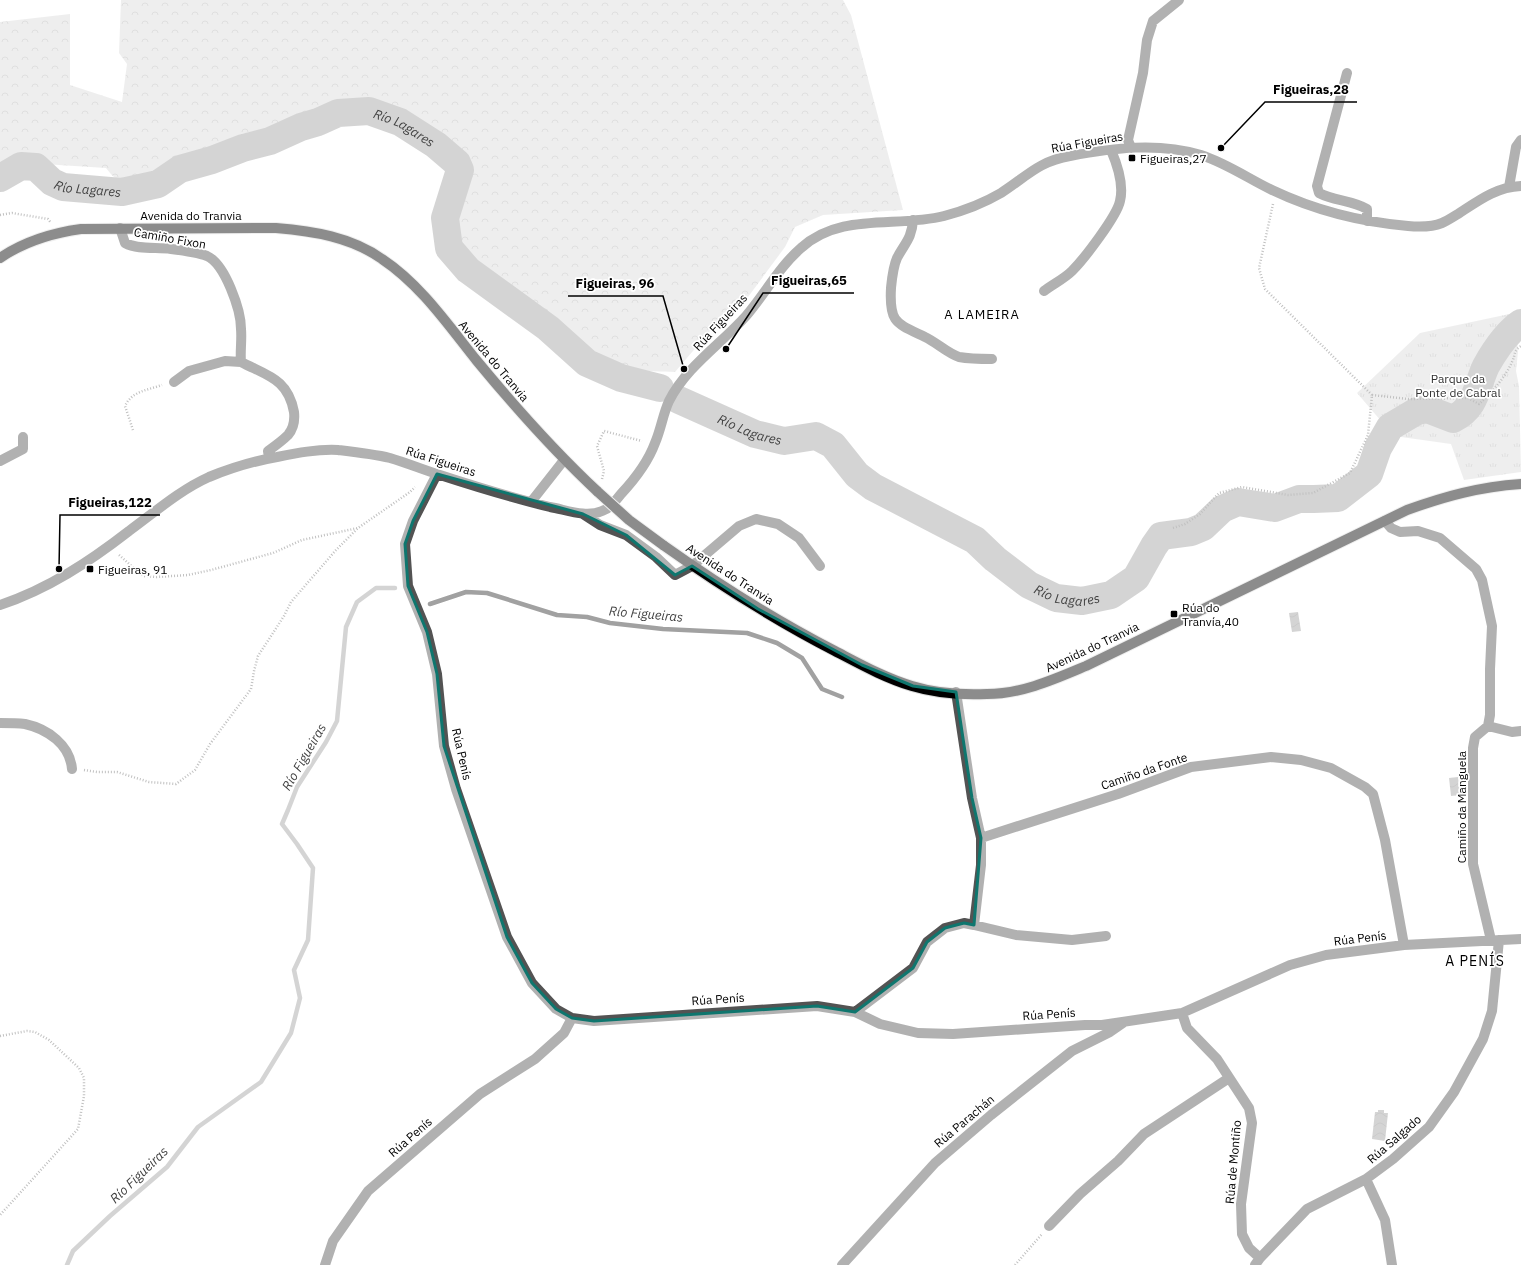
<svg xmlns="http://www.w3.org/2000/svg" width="1521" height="1265" font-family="'IBM Plex Sans',sans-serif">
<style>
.forest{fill:url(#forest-crowns)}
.park{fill:url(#park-tufts)}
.water{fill:url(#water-waves)}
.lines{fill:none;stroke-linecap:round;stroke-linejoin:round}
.stream{stroke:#a1a1a1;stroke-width:4.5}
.river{stroke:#a1a1a1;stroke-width:28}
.major-casing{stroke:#dbdbdb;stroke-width:12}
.path{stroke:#757575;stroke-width:2.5;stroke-dasharray:1 2;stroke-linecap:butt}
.minor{stroke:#535353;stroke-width:10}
.major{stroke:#000;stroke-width:10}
.major-bridge-casing{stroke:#dbdbdb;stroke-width:12;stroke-linecap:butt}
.major-bridge{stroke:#000;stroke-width:10}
.marked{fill:none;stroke:#0f766e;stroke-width:3;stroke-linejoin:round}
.poi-dot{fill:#000;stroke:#fff;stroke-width:1.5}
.labels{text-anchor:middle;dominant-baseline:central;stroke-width:3.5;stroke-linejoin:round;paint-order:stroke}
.street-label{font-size:12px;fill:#000;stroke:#fff}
.poi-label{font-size:12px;fill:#000;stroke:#fff;text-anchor:start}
.park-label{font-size:12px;fill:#313131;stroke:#fff}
.water-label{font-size:13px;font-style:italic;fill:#424242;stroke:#fff}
.neighbourhood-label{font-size:13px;letter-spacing:1px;fill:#000;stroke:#fff}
.quarter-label{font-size:14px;letter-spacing:1px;fill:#000;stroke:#fff}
.leader{fill:none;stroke:#000;stroke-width:1.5}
.callout-dot{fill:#000;stroke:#fff;stroke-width:1.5}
.callout-label{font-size:13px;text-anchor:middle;font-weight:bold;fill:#000;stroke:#fff;stroke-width:3.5;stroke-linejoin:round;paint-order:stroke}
</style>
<defs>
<pattern id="forest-crowns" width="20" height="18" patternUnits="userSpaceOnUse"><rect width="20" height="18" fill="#dadada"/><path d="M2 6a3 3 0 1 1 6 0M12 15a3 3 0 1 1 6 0" fill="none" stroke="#b9b9b9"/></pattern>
<pattern id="park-tufts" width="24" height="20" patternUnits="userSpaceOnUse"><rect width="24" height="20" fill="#dadada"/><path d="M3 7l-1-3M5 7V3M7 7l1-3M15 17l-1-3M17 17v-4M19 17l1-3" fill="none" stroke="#b9b9b9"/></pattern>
<pattern id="water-waves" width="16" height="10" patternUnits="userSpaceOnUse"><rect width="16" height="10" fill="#a1a1a1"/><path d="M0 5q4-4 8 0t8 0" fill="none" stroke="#898989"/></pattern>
</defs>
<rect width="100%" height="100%" fill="#fff"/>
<!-- forest -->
<path class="forest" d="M121,0h722l8,15 52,195 -80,5 -28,12 -10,20 -37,50 -14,14 -12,6 -47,55c-28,-1 -55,-1 -80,-14 -13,-7 -20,-20 -30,-30 -27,-25 -103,-61 -111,-96 -2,-9 -2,-21 1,-30 3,-10 13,-23 15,-33 0,-3 -1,-6 -2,-9l-19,-10 -40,-30 -36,-16 -14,-3 -14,1 -21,7 -19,12 -14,-1 -17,11h-18l-15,3 -11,7 -63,23c-12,14 -36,25 -53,13 -3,-2 -6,-7 -8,-9l-63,-4 -14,-7 -20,1 -9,6v-142l70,-8v71l52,17 5,-38 -8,-11z"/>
<!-- park -->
<path class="park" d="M1514,313l4,39 -2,19 3,15 2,86 -57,8 -13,-36 -57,-8 -37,-43 63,-60z"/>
<!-- water -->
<path class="water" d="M1298,612l3,19 -9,1 -3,-19z
M1458,777l2,18 -9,1 -2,-18z
M1378,1110h6v3h4l-3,28 -13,-2 3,-27h3z"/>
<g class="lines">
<!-- stream -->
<path class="stream" d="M430,604l36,-12 21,1 70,22 30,2 23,6 53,6 84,4 30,10 25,15 20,31 20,8
M67,1265l6,-14 37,-35 57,-49 31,-40 63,-45 30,-49 9,-35 -6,-28 14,-30 5,-72 -16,-24 -15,-20 6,-14 9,-23 29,-45 11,-21 9,-94 11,-25 19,-14h19"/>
<!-- river -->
<g class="river">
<path id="s1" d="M0,178l21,-12 15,1 16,15 11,5 59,5 36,-8 22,-15 32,-9 31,-12 27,-7 31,-14 17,-5 20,-9 31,-2 31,11 36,23 21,18 3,7 -15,48 4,30 19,22 80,58 39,35 34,15 39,10"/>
<path id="s2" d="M679,400l76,34 29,7 32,-5 17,9 24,30 16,12 102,53 20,19 34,26 27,13 26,3 29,-6 25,-17 18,-32 7,-10 30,-4 12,-5 19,-18 16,-7 37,6 24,-9h15l24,-1 31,-24 9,-26 12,-21 27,-16 10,-2 26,10c24,-12 23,-32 33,-53 9,-16 20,-33 35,-43"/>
</g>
<defs>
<path id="major" d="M0,258c25,-17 52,-25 81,-29l195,-1c37,3 75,9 106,31 39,26 66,66 95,102 38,46 77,90 121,131
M663,545c55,39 112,75 172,106 25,13 50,27 77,35 23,7 52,9 75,8 35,0 68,-15 99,-28l321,-156c39,-14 72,-23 114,-26"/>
</defs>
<!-- major casing -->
<use href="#major" class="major-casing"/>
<!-- path -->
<path class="path" d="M1273,204l-14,64 6,21 107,106
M0,215l12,-2 36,6 3,4
M133,430l-8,-24c7,-15 23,-16 37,-21
M602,479l2,-8 -7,-25 7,-15 38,10
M1173,528l12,-4 15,-10 19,-21 23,-6 46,8 25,-2 37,-20 18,-38 4,-40 36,4 60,-1 11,6c12,-10 27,-28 33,-42 4,-8 1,-11 9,-16
M119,555l24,21 14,1 31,-2 23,-5 62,-17 29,-13 56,-12 52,-36 5,-5
M84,770l13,2h20l32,10 27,2 19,-14 15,-26 41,-55 3,-18 4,-15 26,-40 7,-14 45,-52 22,-22
M0,1036l27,-5 8,1 14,8 30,28 5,10v18l-6,33 -78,86
M1015,1265l27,-31"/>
<!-- minor -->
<path class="minor" d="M1347,73l-30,113 2,7c15,8 33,7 48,16v12
M1131,148l-3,-8 15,-67 4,-33 6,-19 26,-21
M1509,187l7,-40 5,-7
M913,220c-1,18 -8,23 -16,38 -4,9 -5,20 -6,30 -2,35 5,35 34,49 11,5 22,16 34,20 11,2 22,2 33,2
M120,228l5,15c13,7 31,4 46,6 8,1 28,4 36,7 18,8 34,54 34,73 1,11 -1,22 0,33 27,14 47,17 53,50 1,9 -1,17 -6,23 -6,6 -13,11 -20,16l1,7
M1044,291c9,-7 20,-12 28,-20 12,-12 45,-55 48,-70 4,-16 -3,-37 -9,-51
M174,382l15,-11 36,-10 16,1
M0,461l23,-12v-12
M437,474l-24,47 -8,23 3,42 19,46 10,42 7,72 12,43 51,148 25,46 24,26 16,9 22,3 223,-15 38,6 25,12 38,9 35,1 132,-9h17l80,-12 108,-48 36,-10 78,-10 117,-6
M531,502l33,-42
M583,514l17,11 26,10 30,22 19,18 17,-9 47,-40 17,-7 22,5 21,14 21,28
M1385,521l6,7 9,4 18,-1 22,7 36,31 6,11 10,46 -2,43v46l-2,11 -13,11 -2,11v116l18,76
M0,605c48,-16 89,-43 129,-74 26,-19 51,-41 80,-54 22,-9 45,-16 68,-20 20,-4 40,-8 61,-7 17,2 35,4 52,8 17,5 34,12 50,17 37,12 73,23 110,32 17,3 36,11 52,4 9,-3 13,-10 19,-17 14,-15 27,-32 34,-51 6,-14 8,-29 14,-42 17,-34 52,-57 77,-85 19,-22 33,-49 55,-68 39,-36 95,-20 143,-32 19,-5 40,-13 57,-23 25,-16 38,-32 69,-37 43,-8 88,-14 131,-1 25,8 48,24 71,35 42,20 89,32 136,36 11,1 24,1 34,-3 5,-2 11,-6 16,-9 20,-13 38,-27 63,-28
M0,723c8,0 17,0 25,1 23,5 45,21 47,45
M1488,726l24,6 9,-1
M981,838l137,-44 73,-27 80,-10 30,3 30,8 34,19 8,7 12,46 19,105
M974,925l42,10 56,5 34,-4
M855,1012l58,-44 14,-26 18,-14 19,-5 10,2 7,-60v-27l-9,-40 -16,-106
M1182,1013l5,15 30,31 32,49 3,15 -11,81 1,30 7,14 11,10
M1366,1179l19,41 7,45
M1049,1226l31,-32 38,-33 26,-27 85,-56
M325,1265l8,-24 35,-50 112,-97 55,-35 29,-26 8,-15
M842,1265l93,-102 56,-48 81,-64 38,-19 13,-9
M1255,1265l5,-7 47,-49 59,-30 27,-20 36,-32 25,-35 29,-53 9,-28 7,-71"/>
<!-- major -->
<use href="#major" class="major"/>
<defs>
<path id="major-bridge" d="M598,492l31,28 34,25"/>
</defs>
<!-- major-bridge casing -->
<use href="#major-bridge" class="major-bridge-casing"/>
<!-- major-bridge -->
<use href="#major-bridge" class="major-bridge"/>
</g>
<!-- marked area -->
<path d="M0 0H1521V1265H0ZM437,474l146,40 43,21 49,40 17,-9 66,43 104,56 51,21 43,6 16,106 9,40 -7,87 -10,-2 -19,5 -18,14 -14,26 -58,44 -38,-6 -223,15 -22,-3 -16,-9 -24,-26 -25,-46 -63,-191 -7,-72 -10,-42 -19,-46 -3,-42 8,-23z" fill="#fff" fill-opacity=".55" fill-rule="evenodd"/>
<path class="marked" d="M437,474l146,40 43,21 49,40 17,-9 66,43 104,56 51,21 43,6 16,106 9,40 -7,87 -10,-2 -19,5 -18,14 -14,26 -58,44 -38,-6 -223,15 -22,-3 -16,-9 -24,-26 -25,-46 -63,-191 -7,-72 -10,-42 -19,-46 -3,-42 8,-23z"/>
<!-- markers -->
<g class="poi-dot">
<rect x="1128" y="154" width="8" height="8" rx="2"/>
<rect x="86" y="565" width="8" height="8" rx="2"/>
<rect x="1170" y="610" width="8" height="8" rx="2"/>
</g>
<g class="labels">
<!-- street labels -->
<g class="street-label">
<text transform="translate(1087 142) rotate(-10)">Rúa Figueiras</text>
<text x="191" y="215">Avenida do Tranvia</text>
<text transform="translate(170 238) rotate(10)">Camiño Fixon</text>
<text transform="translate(720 322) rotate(-47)">Rúa Figueiras</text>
<text transform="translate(494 361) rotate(50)">Avenida do Tranvia</text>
<text transform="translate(441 461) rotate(18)">Rúa Figueiras</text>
<text transform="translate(730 574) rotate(33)">Avenida do Tranvia</text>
<text transform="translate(1092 647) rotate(-25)">Avenida do Tranvia</text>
<text transform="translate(462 754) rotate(77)">Rúa Penís</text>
<text transform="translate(1144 771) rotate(-19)">Camiño da Fonte</text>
<text transform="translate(1461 807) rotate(-90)">Camiño da Manguela</text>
<text transform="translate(1360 938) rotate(-7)">Rúa Penís</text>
<text transform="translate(718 999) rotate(-4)">Rúa Penís</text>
<text transform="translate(1049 1014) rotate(-4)">Rúa Penís</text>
<text transform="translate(964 1121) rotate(-40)">Rúa Parachán</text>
<text transform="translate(410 1137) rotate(-41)">Rúa Penís</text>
<text transform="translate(1394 1139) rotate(-41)">Rúa Salgado</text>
<text transform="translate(1233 1162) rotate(-85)">Rúa de Montiño</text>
</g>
<!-- poi labels -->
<g class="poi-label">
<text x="1140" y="158">Figueiras,27</text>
<text x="98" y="569">Figueiras, 91</text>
<text x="1182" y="607">Rúa do<tspan x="1182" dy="14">Tranvía,40</tspan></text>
</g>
<!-- park labels -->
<g class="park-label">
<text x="1458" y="378">Parque da<tspan x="1458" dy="14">Ponte de Cabral</tspan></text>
</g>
<!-- water labels -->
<g class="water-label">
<text stroke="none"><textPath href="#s1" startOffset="434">Río Lagares</textPath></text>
<text stroke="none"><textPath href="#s1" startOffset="98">Río Lagares</textPath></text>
<text stroke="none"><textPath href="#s2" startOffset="77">Río Lagares</textPath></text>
<text stroke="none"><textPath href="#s2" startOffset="449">Río Lagares</textPath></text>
<text transform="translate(646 614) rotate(5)">Río Figueiras</text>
<text transform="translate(304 757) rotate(-60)">Río Figueiras</text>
<text transform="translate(139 1175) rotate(-44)">Río Figueiras</text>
</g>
<!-- neighbourhood labels -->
<g class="neighbourhood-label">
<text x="982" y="314">A LAMEIRA</text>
</g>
<!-- quarter labels -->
<g class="quarter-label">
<text x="1475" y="961">A PENÍS</text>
</g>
</g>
<!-- callouts -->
<path class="leader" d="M1221 148L1265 102H1357M726 349L763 293H854M684 369L663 296H568M59 569L60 515H160"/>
<g class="callout-dot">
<circle cx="1221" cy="148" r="4"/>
<circle cx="726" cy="349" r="4"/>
<circle cx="684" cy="369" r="4"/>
<circle cx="59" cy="569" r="4"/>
</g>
<g class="callout-label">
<text x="1311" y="94">Figueiras,28</text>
<text x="809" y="285">Figueiras,65</text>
<text x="615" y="288">Figueiras, 96</text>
<text x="110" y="507">Figueiras,122</text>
</g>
</svg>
